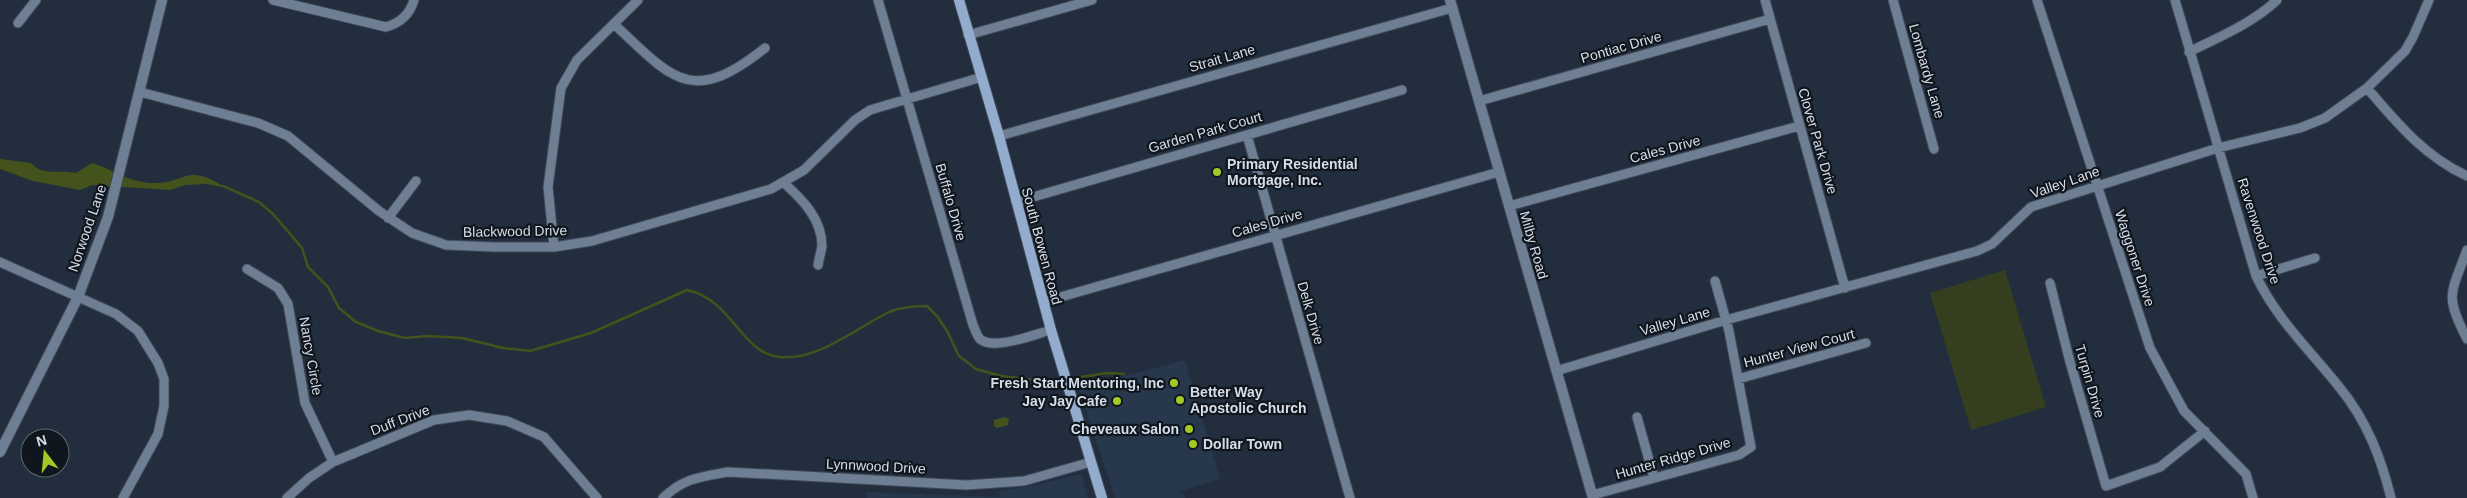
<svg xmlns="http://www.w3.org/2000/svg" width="2467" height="498" font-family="Helvetica,sans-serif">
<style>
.built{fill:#27374c}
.green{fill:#353f1f}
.water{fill:#44531b}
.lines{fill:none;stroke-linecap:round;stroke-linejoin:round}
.stream{stroke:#44531b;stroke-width:2.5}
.minor-casing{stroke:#3f4a59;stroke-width:11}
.tertiary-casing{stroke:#3f4a59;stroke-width:12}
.secondary-casing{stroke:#3f4a59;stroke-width:12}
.minor{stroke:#6e7e93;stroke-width:9}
.tertiary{stroke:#6e7e93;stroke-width:10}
.secondary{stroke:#93accd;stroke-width:10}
.poi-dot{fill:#a3c926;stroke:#10161d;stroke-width:2}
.labels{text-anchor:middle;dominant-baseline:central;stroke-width:4.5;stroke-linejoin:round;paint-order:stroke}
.street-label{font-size:14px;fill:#d6dde8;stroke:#10161d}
.poi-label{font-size:14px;font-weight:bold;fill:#d6dde8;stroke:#10161d;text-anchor:start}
</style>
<rect width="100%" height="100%" fill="#222e3e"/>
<!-- built -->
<path class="built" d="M1185,360l35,119 -43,13 7,2 1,4h-70l-36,-110z
M1079,474l3,1 6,23h-221l-1,-6 134,5 -1,-6 33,-5z"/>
<!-- green -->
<path class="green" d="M2005,270l41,137 -75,23 -41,-137z"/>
<!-- water -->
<path class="water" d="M0,159l31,4c13,14 27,6 45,10l16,-10c22,7 34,18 58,20 37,2 35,-22 76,5l-19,-4 -22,1 -15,5 -78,-5 -12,5 -47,-9 -33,-12z
M1004,417l5,2 -1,6 -11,3 -3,-2v-6z"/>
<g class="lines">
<!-- stream -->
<path class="stream" d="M223,186l36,16 14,12 29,34 6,19 20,20 11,21 17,14 22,9 27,7 23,-2 34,2 41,10 27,3 61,-18 96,-43c42,8 54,59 87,66 39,9 82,-28 115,-44 12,-5 26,-6 38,-6l10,10 10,15 12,25 17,13 25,7 53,6 9,-2
M1068,379l39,-6 17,1"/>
<defs>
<path id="minor" d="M273,0l113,27c14,-4 24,-13 28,-27
M878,0l95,325c2,4 4,11 7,14 14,12 55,-5 71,-9
M1765,0l80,288
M1893,0l41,149
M2037,0l113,348 34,63 62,63 7,24
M2175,0l81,276c22,45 54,74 84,112 27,33 41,70 51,110
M18,23l18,-23
M614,24c59,56 78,82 151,24
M968,35l124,-35
M2189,52c30,-15 64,-29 88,-52
M2367,88c30,35 57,68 100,88
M140,92l118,31 30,13 91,75 33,22 34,12 48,2h60l38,-6 179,-52 33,-19 51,-50 15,-10 112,-33
M1479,101l291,-82
M1247,135l103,363
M999,136l453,-128
M784,183c18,16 38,36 38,63 -1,6 -3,13 -4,19
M1016,202l386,-112
M1509,206l290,-80
M388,218l28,-37
M554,247l-6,-60 13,-99 16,-28 61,-60
M2467,250c-16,44 -23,45 0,89
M0,262l116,52 22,17 20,32 6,16v27l-6,28 -35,64
M247,269l31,19 10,16 17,99 28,59
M2256,276l59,-18
M2050,283l20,79 36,124 54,-19 45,-36
M1043,302l456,-130
M1556,371l170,-51 251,-69 15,-7 39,-37 187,-59 82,-20 25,-10 42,-30 38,-37 8,-14 16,-37
M1738,379l128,-36
M1637,417l17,61
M1592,495l147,-40 12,-8 -22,-116 -14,-50
M287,498l22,-20 24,-16 101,-42 35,-5 38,6 37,16 53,61
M663,498c21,-20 37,-21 65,-26l238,13 58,-4 67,-19"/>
<path id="tertiary" d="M1450,0l143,498
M0,452l78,-155 30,-80 54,-217"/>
<path id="secondary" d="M959,0l40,136 52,194 51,168"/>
</defs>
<!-- minor casing -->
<use href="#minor" class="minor-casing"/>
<!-- tertiary casing -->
<use href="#tertiary" class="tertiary-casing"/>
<!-- secondary casing -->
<use href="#secondary" class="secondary-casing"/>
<!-- minor -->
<use href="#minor" class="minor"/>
<!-- tertiary -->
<use href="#tertiary" class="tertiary"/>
<!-- secondary -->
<use href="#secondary" class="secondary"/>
</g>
<!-- markers -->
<g class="poi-dot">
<circle cx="1217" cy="172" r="5"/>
<circle cx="1174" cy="383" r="5"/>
<circle cx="1180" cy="400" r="5"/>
<circle cx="1117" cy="401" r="5"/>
<circle cx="1189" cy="429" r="5"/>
<circle cx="1193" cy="444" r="5"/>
</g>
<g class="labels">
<!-- street labels -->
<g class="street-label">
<text transform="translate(1621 47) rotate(-16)">Pontiac Drive</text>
<text transform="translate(1222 58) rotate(-16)">Strait Lane</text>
<text transform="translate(1927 71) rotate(74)">Lombardy Lane</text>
<text transform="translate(1205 132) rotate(-16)">Garden Park Court</text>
<text transform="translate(1818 141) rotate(74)">Clover Park Drive</text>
<text transform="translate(1665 149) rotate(-15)">Cales Drive</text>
<text transform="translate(2065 182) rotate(-19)">Valley Lane</text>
<text transform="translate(951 202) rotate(74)">Buffalo Drive</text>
<text transform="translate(1267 223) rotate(-16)">Cales Drive</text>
<text transform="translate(87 228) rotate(-71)">Norwood Lane</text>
<text transform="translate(515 231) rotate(-1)">Blackwood Drive</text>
<text transform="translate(2259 231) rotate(72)">Ravenwood Drive</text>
<text transform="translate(1534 245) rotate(74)">Milby Road</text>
<text transform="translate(1042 246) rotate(75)">South Bowen Road</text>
<text transform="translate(2135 258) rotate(72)">Waggoner Drive</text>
<text transform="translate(1311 313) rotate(74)">Delk Drive</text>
<text transform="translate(1675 321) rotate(-16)">Valley Lane</text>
<text transform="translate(1799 348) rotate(-15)">Hunter View Court</text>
<text transform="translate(311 356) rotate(80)">Nancy Circle</text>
<text transform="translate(2090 381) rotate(74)">Turpin Drive</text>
<text transform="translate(400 420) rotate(-21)">Duff Drive</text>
<text transform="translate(1673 458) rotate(-16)">Hunter Ridge Drive</text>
<text transform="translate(876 466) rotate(3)">Lynnwood Drive</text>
</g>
<!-- poi labels -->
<g class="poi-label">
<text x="1227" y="164">Primary Residential<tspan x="1227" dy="16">Mortgage, Inc.</tspan></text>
<text x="1164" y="383" text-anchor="end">Fresh Start Mentoring, Inc</text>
<text x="1190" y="392">Better Way<tspan x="1190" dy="16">Apostolic Church</tspan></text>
<text x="1107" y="401" text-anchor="end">Jay Jay Cafe</text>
<text x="1179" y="429" text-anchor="end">Cheveaux Salon</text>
<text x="1203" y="444">Dollar Town</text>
</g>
</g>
<!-- north arrow -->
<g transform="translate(45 453) rotate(344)"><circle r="24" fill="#10161d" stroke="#5f666e"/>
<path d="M0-4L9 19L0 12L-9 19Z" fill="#a3c926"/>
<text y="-8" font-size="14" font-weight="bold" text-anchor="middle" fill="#d6dde8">N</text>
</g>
</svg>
